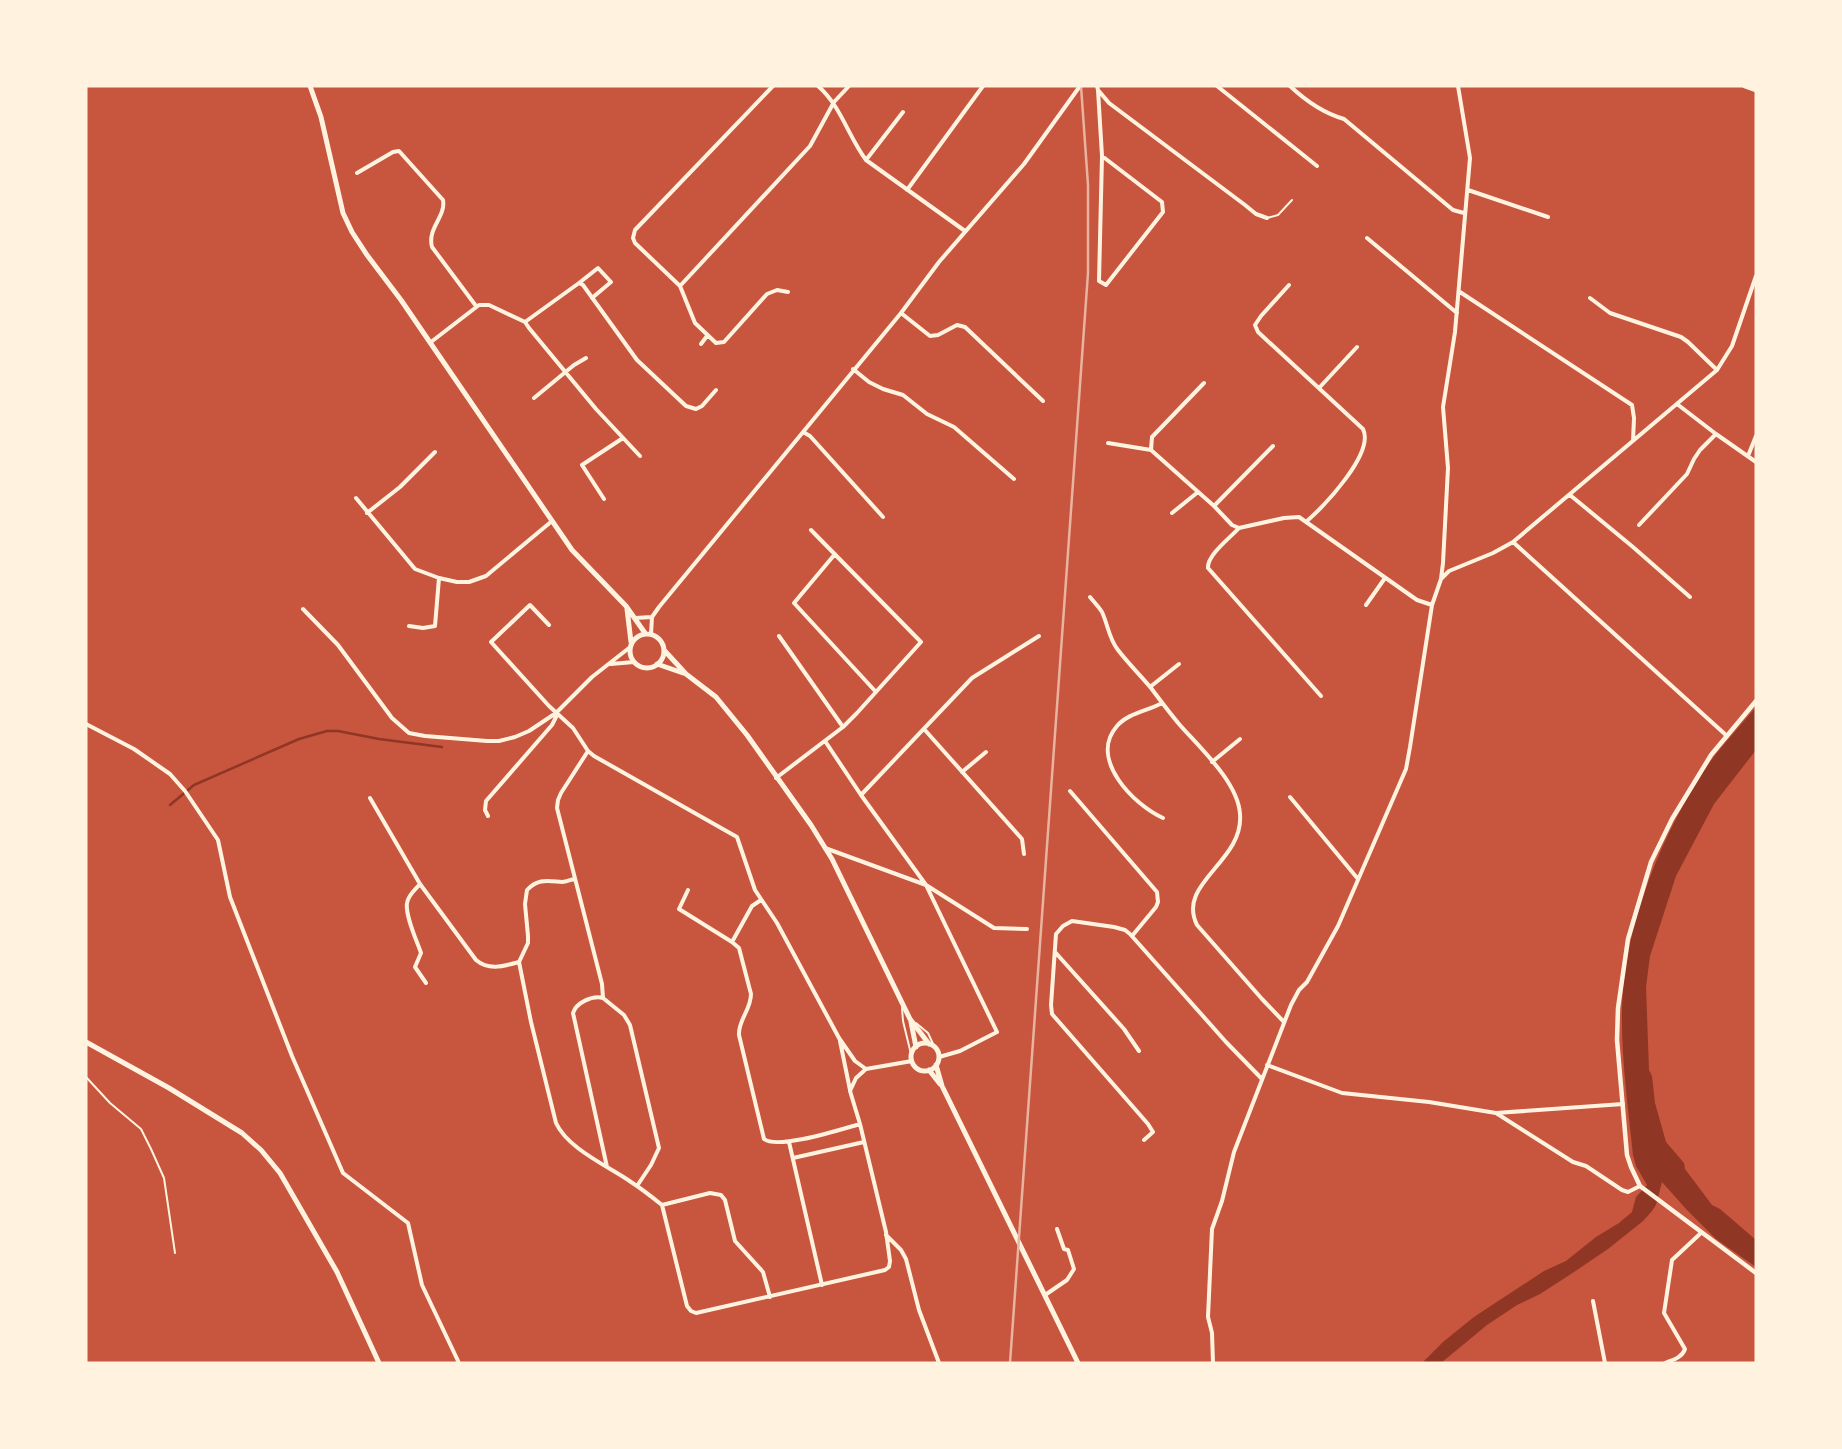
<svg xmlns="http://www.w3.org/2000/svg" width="1842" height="1449" font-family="Signika,sans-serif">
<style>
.water{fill:#8f3625}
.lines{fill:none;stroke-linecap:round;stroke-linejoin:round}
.stream{stroke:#8f3625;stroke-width:2.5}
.service{stroke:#fff3e0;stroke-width:2}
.minor{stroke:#fff3e0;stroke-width:4}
.tertiary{stroke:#fff3e0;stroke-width:4.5}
.secondary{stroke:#fff3e0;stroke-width:5}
.rail{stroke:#e9b49f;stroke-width:2.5}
</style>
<rect width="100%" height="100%" fill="#c8553d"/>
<!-- water -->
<path class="water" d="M1756,707v43l-42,54 -38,72 -26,80 -4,31 3,83 3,6 3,27 11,39 18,21 1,6 27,36 8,4 36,31v27l-40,-28 -29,-29 -25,-28 -6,23 -4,6 -9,10 -35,28 -37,25 -31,20 -23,11 -30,20 -46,38h-19l21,-21 31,-25 70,-46 22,-10 30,-24 23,-14 13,-11 4,-15 11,-12 -11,-19 -3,-11c-5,-48 -12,-98 -11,-147 2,-83 41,-178 88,-246 14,-19 31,-37 46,-55z"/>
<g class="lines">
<!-- stream -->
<path class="stream" d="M170,805l24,-20 105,-46 28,-8h11l41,8 63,8"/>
<!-- service -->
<path class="service" d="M1267,218l11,-3 14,-15
M902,1008l1,13 8,33
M916,1023l12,10 6,13
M86,1077l24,26 31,26 10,20 13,29 11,75"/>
<!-- minor -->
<path class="minor" d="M773,86l-138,144 -2,8 2,5 45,43 15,37 21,20 8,-1 43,-48 10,-4 11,2
M818,86c23,20 30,50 48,74l99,71
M1097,86l1,4 11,13 136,102 11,9 11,4
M1217,86l100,80
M1290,86c16,15 33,27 54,33l109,91 11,3
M1098,90l4,66 60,46 1,10 -57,73 -7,-4 3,-125
M866,160l37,-48
M357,173l36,-21 6,-1 44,49c3,17 -16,28 -11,47l44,59
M907,190l76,-104
M1468,190l80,27
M1367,238l90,75
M579,283l19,-15 13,14 -19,16
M1289,285l-28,31 -6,9 3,7 105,97c12,24 -39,77 -56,92
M680,286l130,-140 24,-44 15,-16
M1460,292l172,113 2,13 -1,23
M1590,298l20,15 71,24 7,5 29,28
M901,313l29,23 8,-1 19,-10 8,2 78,74
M525,322l4,6 67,81 44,47
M431,342l48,-37h10l36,17 54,-39 4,2 54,75 49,46 10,3 6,-3 14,-16
M701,344l6,-8
M853,369l16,13 14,7 20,6 24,19 27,13 60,52
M1319,388l38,-41
M534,398l40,-33 12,-7
M1677,404l39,30 40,28
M803,432l7,4 73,81
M1108,443l43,7 63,56 18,19 7,3 45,-10 15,-1 118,83 15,5
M1151,450l1,-13 52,-54
M1748,456l8,-20
M1570,495l63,52 57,50
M356,498l59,71 24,9 18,4h12l17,-6 66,-55
M604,499l-22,-34 41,-27
M1214,506l59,-60
M367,513l33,-26 35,-35
M1172,513l26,-21
M1639,525l48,-51 7,-15 6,-9 16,-16
M1239,528c-9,10 -32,27 -31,40l113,128
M1513,542l214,194
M835,554l-41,49 82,89
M1441,579l8,-8 44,-18 20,-11 204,-172 15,-24 24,-70
M1090,597c4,5 8,9 12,15 6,13 7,27 16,38 10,13 22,25 33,38 9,12 18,24 28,36 20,23 59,58 61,90 4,48 -64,69 -43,111l65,74 22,23
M1366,605l19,-27
M303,609l35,36 54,73 17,15 16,3 62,5h12l16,-4 14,-6 27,-18 36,-36 37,-29
M635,618l17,-1
M549,625l-19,-20 -39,37 58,64 24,22 15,23 6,5 143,81 18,53 22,33 62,115 16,23 11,8 46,-8
M409,626l14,2 12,-2 4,-48
M651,634l1,-17 7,-10 242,-294 38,-51 85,-98 56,-78
M779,636l64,91
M611,664l23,-2
M1150,687l29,-23
M1162,703c-14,8 -34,10 -45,23 -29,33 17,79 46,92
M86,724l48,25 36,25 15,17 33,49 12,57 62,159 51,117 65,50 14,62 37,78
M924,729l98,110 2,15
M825,741l36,54 65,90 68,43 33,1
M588,751l-27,42 -3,7 -1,8 45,176 1,14
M1212,762l28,-23
M962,772l24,-20
M776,778l67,-51 14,-14 64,-71 -110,-112
M1070,791l87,101 1,10 -2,5 -24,29
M861,795l111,-117 67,-42
M1290,797l68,82
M370,798l50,86 56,76c13,11 28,6 43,2
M488,816l-3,-6 1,-9 66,-76 4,-8v-4
M825,848l101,37 71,147 -37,19 -21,6
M574,879c-4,1 -8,3 -12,3 -14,-1 -24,-4 -35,8l-2,14 3,32v7l-9,19 12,60 25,101c12,26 52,43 75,59 11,7 21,15 31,23
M420,884c-5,6 -12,11 -13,19 -2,13 10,38 14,50l-6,14 11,16
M688,890l-9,19 53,33 7,6 12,46c0,16 -13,26 -12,41l25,104c14,11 78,-10 96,-15
M732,942l20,-36 9,-6
M1055,952l69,77 15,22
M603,998l21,17 6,10 29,123 -8,17 -14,21
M603,998c-11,-3 -27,5 -30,15l34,154
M840,1041l10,49
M1267,1065l75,28 87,9 67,11 127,-9
M1496,1113l77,49 13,4 36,24 6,2 12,-6
M1144,1140l9,-8 -5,-8 -96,-110 -1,-9 5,-71 7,-8 9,-5 42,6 11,3 5,4 96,108 36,37
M789,1142l33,143
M793,1158l71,-16
M662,1205l25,101 4,5 5,2 189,-43 4,-3 1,-6 -4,-29 -26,-108 -10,-33 6,-13 10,-9
M662,1205l48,-12 11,2 4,5 10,41 28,31 7,25
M886,1235l15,15 5,9 13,51 20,53
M1045,1295l22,-15 7,-11 -6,-19 -4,-1 -7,-20
M1593,1301l12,62
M1213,1363l-1,-30 -4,-16 4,-88 10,-28 12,-49 57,-147 8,-15 8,-8 31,-56 68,-157 4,-22 22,-142 9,-26 2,-16 5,-95 -5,-61 12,-75 15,-174 -12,-72
M1665,1363c7,-3 17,-5 20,-14l-21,-36 8,-53 29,-27"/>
<!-- tertiary -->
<path class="tertiary" d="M1756,701l-45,54 -39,64 -21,43 -23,77 -10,69 -1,32 10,115 4,12 9,19 116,87"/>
<!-- secondary -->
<path class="secondary" d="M310,86l11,31 22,96 9,19 15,23 34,45 171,250 54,56 19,27
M1745,86l11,4
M627,609l4,33
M630 651a17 17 0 1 1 34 0a17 17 0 1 1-34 0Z
M664,650l22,24 30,23 31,38 64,90 21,34 78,160 19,25
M657,664l26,9
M911,1022l5,25
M86,1042l83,46 73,45 19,17 19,23 57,99 42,91
M911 1057a14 14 0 1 1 28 0a14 14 0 1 1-28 0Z
M936,1065l6,21 136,277
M929,1070l11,14"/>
<!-- rail -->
<path class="rail" d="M1010,1363l78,-1090v-88l-7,-99"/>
</g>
<!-- border -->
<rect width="1842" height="1449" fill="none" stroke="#fff3e0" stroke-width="175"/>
</svg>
